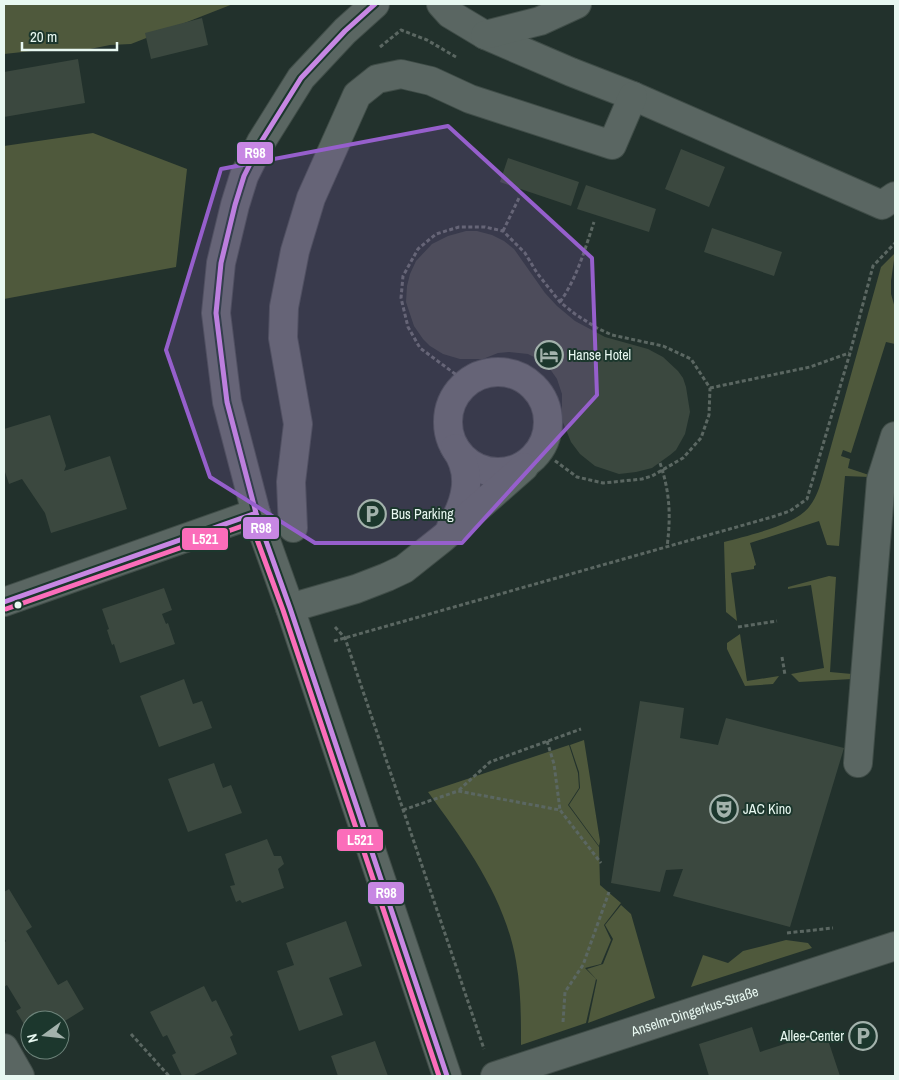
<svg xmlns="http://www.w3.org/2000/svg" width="899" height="1080" font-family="'Archivo Narrow',sans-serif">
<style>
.green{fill:#4f593c}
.building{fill:#3b483f}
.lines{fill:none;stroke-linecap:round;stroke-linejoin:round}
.minor-casing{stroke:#404d48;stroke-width:30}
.path{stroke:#5b6762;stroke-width:3;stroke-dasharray:4 2.5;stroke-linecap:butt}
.minor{stroke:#5a6662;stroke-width:28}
.bus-1-casing{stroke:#1c372d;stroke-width:9}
.bus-2-casing{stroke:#1c372d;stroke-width:9}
.bus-1{stroke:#c787e3;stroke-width:5}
.bus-2{stroke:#fb6dba;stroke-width:5}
.marked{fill:#965fcc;fill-opacity:0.2;stroke:#965fcc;stroke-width:4;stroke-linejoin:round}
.bus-dot{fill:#e8f8f1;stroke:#1c372d;stroke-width:2}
.labels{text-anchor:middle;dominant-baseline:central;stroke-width:4;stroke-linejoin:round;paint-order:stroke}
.poi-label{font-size:14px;fill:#e8f8f1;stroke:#1c372d;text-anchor:start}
.street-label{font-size:14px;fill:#e8f8f1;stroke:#1c372d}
.line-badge{stroke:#1c372d;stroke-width:2}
.badge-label{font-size:14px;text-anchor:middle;font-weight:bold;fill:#fff}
</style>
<rect width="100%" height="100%" fill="#22312c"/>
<!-- green -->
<path class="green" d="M4,4h229l-102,40 -21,1 -20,4 -49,1 -37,4z
M93,133l94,36 -11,98 -172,32v-153z
M895,253l-4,28v13l4,14v36l-9,-2 -35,111 -8,-3 -2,6 9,3 -2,9 21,7v2l-24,-1 -6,70 -12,-1 -8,-24 -69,22 6,22 -2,1v3l-23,4 6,48 -11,-9 -2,-70c22,-6 72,-17 85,-35 9,-11 12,-25 16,-39l56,-201z
M829,576l7,1 -6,95 22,2v5l-53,3 -8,-8 33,-6 -13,-83 -23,4v-2z
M740,634l7,47 32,-5 -6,8 -28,2 -18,-37v-6z
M584,740l16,101 -1,5 -30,-41 11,-17 -1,-16 -9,-27z
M569,745l9,28 1,15 -11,17 31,42 1,38 21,18 -17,22 7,15 -10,24 -16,4 11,11 -10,44 -65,22c0,-28 0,-56 -5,-84 -11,-64 -51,-118 -88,-169z
M621,905l10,9 24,84 -67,25 9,-43 -10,-11 16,-5 10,-25 -8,-14z
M786,940l22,3 4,5 -121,39 12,-32 25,8 15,-12z"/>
<!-- building -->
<path class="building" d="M202,18l6,27 -57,14 -6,-26z
M78,59l7,44 -81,14v-45z
M681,149l44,18 -16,40 -44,-18z
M508,158l71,24 -8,24 -71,-24z
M586,185l70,24 -7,23 -72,-23z
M712,228l70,24 -8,24 -70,-24z
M466,231h11l15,4 12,6 10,8 31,44 12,13 18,15 30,16 43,12 15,8 15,14 5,7 3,9 4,25 -5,22 -9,16 -6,5 -18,13 -16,4 -17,2 -24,-8 -15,-12 -9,-12 -9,-22v-26l-5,-15 -7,-10 -10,-9 -12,-6 -19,-2 -11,1 -15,6h-23l-17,-5 -13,-8 -7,-7 -9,-13 -8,-24 1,-16 3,-12 6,-13 16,-17 16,-8z
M50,415l16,51 -2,5 46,-15 17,53 -76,24 -6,-20 -23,-34 -13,5 -5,-15v-40z
M164,588l8,22 -10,4 4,10 2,-1 7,21 -55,19 -6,-19 -2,1 -5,-15 2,-1 -7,-20z
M184,679l9,25 9,-3 10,27 -53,19 -19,-51z
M640,701l44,7 -4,30 38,7 8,-27 118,30 -54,179 -117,-31 10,-27 -17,1 -6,22 -49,-9z
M214,763l9,25 8,-3 11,28 -54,19 -20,-53z
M267,839l7,17h7l3,8 -6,5 6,19 -42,15 -2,-3 -4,2 -6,-16 5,-1 -10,-31z
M9,889l23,38 -6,4 32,54 9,-5 17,29 -24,15v-4h-30v14l-14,-23 5,-3 -14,-23 -3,2v-44l2,-2 -2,-3v-46z
M346,921l16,45 -33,12 14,37 -44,16 -22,-60 17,-6 -8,-22z
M204,986l8,16 4,-2 17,35 -3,2 7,17 -45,22h-10l-10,-21 4,-2 -9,-18 -4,2 -13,-25z
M752,1027l8,25 65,-21 15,45h-131l-10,-32z
M375,1041l13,35h-50l-7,-20z"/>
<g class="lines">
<defs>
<g id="minor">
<path d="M375,4l-30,27 -44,47 -40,64 -17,34 -9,29 -14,58 -5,50 11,89 29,111 34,95 157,468"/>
<path d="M441,4l9,10 35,21 86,37 62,24 249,109 13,-9"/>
<path d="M485,35l55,-14 37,-17"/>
<circle cx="498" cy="422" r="50"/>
<path d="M451,527c15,-25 23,-53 4,-79"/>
<path d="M293,528l-2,-46 7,-58 -15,-86 1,-31 11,-56 16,-53 46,-103 20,-16 24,-5 30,7 39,18 142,46 21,-49"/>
<path d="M4,602l252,-89"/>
<path d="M290,608l66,-19 31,-12 17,-8 39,-31 81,-71"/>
<path d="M858,763l23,-283 14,-44"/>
<path d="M4,1048l16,28"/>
<path id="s1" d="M495,1076l400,-130"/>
</g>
</defs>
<!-- minor casing -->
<use href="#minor" class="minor-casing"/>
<!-- path -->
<path class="path" d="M380,47l21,-17 26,10 29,17
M503,231l16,-33
M560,302c17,-24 25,-53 34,-80
M466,382l-46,-34 -12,-21 -7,-29 2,-22 15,-27 18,-15 23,-7h26l18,4 22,22 12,20 23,29 15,12 22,14 15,7 51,11 28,13 19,29 -1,27 -8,23 -18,20 -31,18 -10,3 -39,4 -26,-6 -23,-17
M710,388l100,-21 39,-14
M660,463c10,29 11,54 7,84
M335,627l10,11 139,411
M738,627l39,-6
M334,641l438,-124 18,-6 17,-12 43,-146 23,-87 22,-23
M782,657l3,18
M547,741l7,23 6,46
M459,790l31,-28 91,-33
M403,810l55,-19 102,19 41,53
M787,933l46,-5
M563,1022l2,-30 18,-27 26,-73
M131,1034l38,42"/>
<!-- minor -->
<use href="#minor" class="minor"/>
<defs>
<path id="bus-1" d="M375,4l-30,27 -44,47 -40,64 -17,34 -9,29 -14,58 -5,50 11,89 29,111 34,95 157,468
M4,602l252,-89"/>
<path id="bus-2" d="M6,609l245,-86 32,87 156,466"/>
</defs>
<!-- bus-1 casing -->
<use href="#bus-1" class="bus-1-casing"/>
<!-- bus-2 casing -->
<use href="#bus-2" class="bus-2-casing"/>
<!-- bus-1 -->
<use href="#bus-1" class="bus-1"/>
<!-- bus-2 -->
<use href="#bus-2" class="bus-2"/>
</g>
<!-- marked area -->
<path class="marked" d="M448,126l144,132 5,137 -135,148h-147l-105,-66 -44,-127 55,-181z"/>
<!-- icons -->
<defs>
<symbol id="hotel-ring" viewBox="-11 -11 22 22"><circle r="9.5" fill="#1c372d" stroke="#a3b2ac" stroke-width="1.5"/><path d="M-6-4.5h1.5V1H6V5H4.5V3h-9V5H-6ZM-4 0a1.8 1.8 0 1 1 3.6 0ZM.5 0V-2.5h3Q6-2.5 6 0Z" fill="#a3b2ac"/></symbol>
<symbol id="parking-ring" viewBox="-11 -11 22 22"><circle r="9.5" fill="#1c372d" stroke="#a3b2ac" stroke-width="1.5"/><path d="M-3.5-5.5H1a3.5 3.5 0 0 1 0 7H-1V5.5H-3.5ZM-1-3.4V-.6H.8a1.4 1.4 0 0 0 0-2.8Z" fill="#a3b2ac"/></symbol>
<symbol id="theatre-ring" viewBox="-11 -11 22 22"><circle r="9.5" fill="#1c372d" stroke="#a3b2ac" stroke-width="1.5"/><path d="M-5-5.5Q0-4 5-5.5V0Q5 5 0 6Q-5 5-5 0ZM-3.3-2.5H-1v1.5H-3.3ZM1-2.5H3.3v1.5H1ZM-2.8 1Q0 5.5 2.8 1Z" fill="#a3b2ac"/></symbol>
</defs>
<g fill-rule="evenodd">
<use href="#hotel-ring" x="533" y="339" width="32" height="32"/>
<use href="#parking-ring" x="356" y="498" width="32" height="32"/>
<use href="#theatre-ring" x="708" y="793" width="32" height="32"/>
<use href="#parking-ring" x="847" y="1020" width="32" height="32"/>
</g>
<!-- markers -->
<circle class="bus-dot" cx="18" cy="605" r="4.5"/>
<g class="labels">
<!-- poi labels -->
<g class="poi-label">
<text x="568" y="355">Hanse Hotel</text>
<text x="391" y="514">Bus Parking</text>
<text x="743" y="809">JAC Kino</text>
<text x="844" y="1036" text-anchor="end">Allee-Center</text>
</g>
<!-- street labels -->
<g class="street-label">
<text stroke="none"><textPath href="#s1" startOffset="210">Anselm-Dingerkus-Straße</textPath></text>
</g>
</g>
<g class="line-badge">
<rect x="236" y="141" width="38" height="24" rx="5" fill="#c787e3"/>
<rect x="242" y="516" width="38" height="24" rx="5" fill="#c787e3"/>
<rect x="181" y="527" width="48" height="24" rx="5" fill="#fb6dba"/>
<rect x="336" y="828" width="48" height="24" rx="5" fill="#fb6dba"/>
<rect x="367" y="881" width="38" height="24" rx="5" fill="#c787e3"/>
</g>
<g class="badge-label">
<text x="255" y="158">R98</text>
<text x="261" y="533">R98</text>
<text x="205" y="544">L521</text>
<text x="360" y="845">L521</text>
<text x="386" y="898">R98</text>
</g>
<!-- border -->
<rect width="899" height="1080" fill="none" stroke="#e8f8f1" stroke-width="10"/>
<!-- north arrow -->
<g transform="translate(45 1035) rotate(255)"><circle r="24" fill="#1c372d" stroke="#6e847b"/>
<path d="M0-4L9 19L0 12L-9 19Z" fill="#a3b2ac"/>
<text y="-8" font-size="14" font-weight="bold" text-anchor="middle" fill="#e8f8f1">N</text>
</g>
<!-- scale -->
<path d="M22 42v8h95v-8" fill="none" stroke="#e8f8f1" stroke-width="2.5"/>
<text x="30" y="42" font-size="15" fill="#e8f8f1" stroke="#1c372d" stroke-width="4" paint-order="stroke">20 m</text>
</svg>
